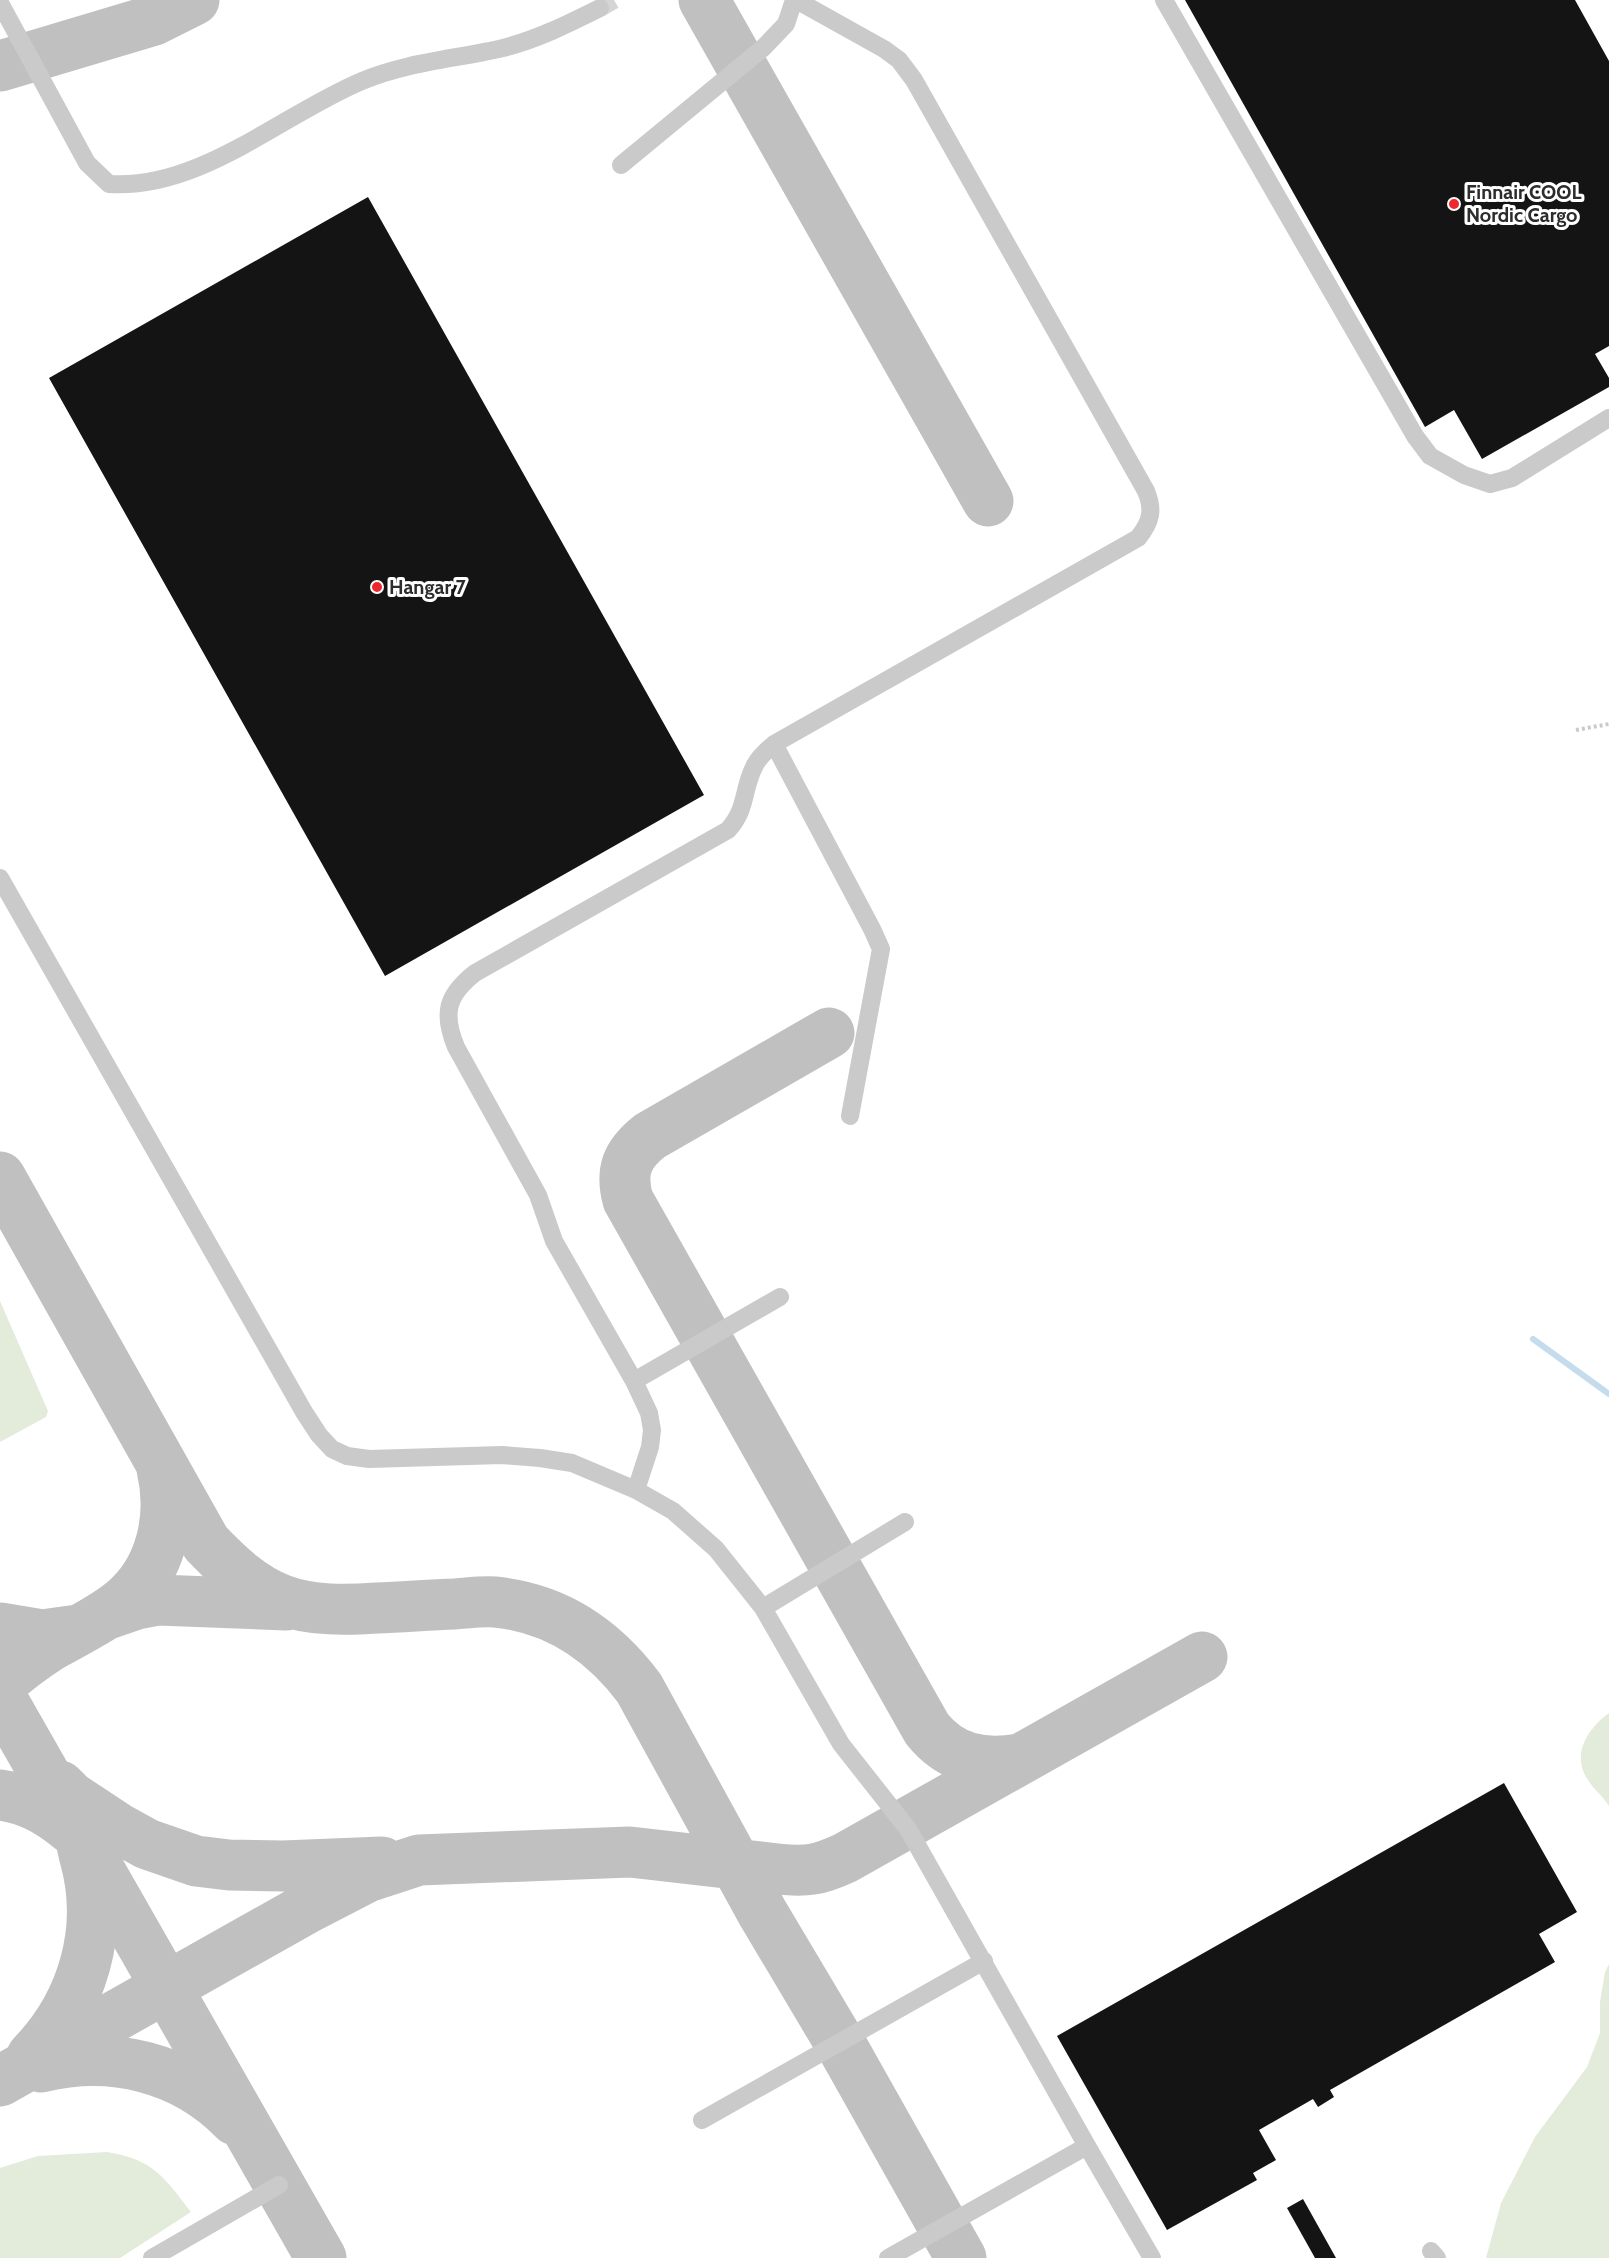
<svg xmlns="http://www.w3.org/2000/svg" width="1609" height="2258" font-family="Cabin,sans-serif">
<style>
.green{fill:#e3ecda}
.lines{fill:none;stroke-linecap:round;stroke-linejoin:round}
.stream{stroke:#c5dced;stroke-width:6}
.taxiway{stroke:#c0c0c0;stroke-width:51}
.building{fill:#141414}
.minor-tunnel{stroke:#d5d5d5;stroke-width:18;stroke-dasharray:18 9;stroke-linecap:butt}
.path{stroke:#cacaca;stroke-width:4;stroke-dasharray:3 3;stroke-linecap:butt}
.minor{stroke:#cacaca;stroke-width:18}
.poi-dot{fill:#ed272f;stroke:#fff;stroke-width:2}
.labels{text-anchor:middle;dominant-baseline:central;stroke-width:6;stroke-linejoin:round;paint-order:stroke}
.poi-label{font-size:20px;font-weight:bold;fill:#2d2d2d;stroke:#fff;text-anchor:start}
</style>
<rect width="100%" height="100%" fill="#fff"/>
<!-- green -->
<path class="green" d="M0,1301l48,110 -2,6 -46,25z
M1609,1713v93c-6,-10 -15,-16 -21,-26 -17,-25 -1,-51 21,-67z
M1609,1964v294h-123l15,-55 34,-66 52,-70 13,-34v-31l5,-30z
M107,2152c46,7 58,26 84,60l-71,46h-120v-90l38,-12z"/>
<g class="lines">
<!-- stream -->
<path class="stream" d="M1533,1339l76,55"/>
<!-- taxiway -->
<path class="taxiway" d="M704,0l284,501
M0,66l154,-46 40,-20
M829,1033l-179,103c-23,18 -30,35 -22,64l299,529c25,31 56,36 93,30
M0,1177l206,366c22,23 46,46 76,57 29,11 65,10 95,8 26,-1 51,-3 77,-4 14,-1 28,-3 41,-2 61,6 108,38 144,86l123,224 78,131 121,215
M105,1615l32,-11 21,-4 128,5
M0,1628l42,7 36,-5
M0,1684c16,-14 33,-27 52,-39 23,-13 49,-25 70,-42 40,-32 51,-87 40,-134
M0,1696l321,562
M60,1786l11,11 47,31 29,16 49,17 33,4 54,1 99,-4
M0,1795c28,4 48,15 69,32 4,3 9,5 10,9 3,6 4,15 6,22 20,71 -2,146 -53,198
M41,2067c70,-17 143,0 194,53
M0,2081l309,-174 58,-30 52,-17 211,-8 148,17c29,3 41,1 67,-11l357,-201"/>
</g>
<!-- building -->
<path class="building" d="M1185,0h390l34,61v285l-14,8 14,24v9l-127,72 -28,-49 -29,17z
M368,197l336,598 -319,181 -336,-598z
M1504,1783l73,129 -38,22 16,28 -225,128 4,7 -16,10 -5,-8 -54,31 17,30 -23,13 4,7 -90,50 -110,-194z
M1303,2199l33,59h-21l-28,-50z"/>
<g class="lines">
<!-- minor-tunnel -->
<path class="minor-tunnel" d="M600,8l14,-8"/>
<!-- path -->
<path class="path" d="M1576,730l33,-6"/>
<!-- minor -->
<path class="minor" d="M1164,0l251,436 15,20 34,19 26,9 22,-6 97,-60
M0,3l87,160 22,21c91,6 172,-69 253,-103 45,-19 94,-22 141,-33 35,-9 65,-24 97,-40
M621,165l142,-117 23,-24 8,-24
M774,744l98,185 9,20 -31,167
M0,878l304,534 15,23 13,14 15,7 22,3 133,-4 38,3 32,5 64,27 37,21 43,38 47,59 78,136 67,85 179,317 65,112
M634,1381l146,-84
M636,1490l14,-43 2,-17 -3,-17 -15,-32 -80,-140 -16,-46 -82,-148c-14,-34 -9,-52 19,-74l253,-143c20,-22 14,-41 27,-65 4,-8 12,-15 19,-21l364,-206c13,-16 16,-28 8,-47l-232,-411 -15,-20 -15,-11 -88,-49
M763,1608l142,-86
M702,2120l282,-159
M1431,2251l6,7
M152,2258l127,-73
M888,2258l199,-112"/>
</g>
<!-- markers -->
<g class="poi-dot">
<circle cx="1454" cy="204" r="6"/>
<circle cx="377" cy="587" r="6"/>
</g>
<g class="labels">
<!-- poi labels -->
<g class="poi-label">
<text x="1466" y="192">Finnair COOL<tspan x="1466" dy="23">Nordic Cargo</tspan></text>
<text x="389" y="587">Hangar 7</text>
</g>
</g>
</svg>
